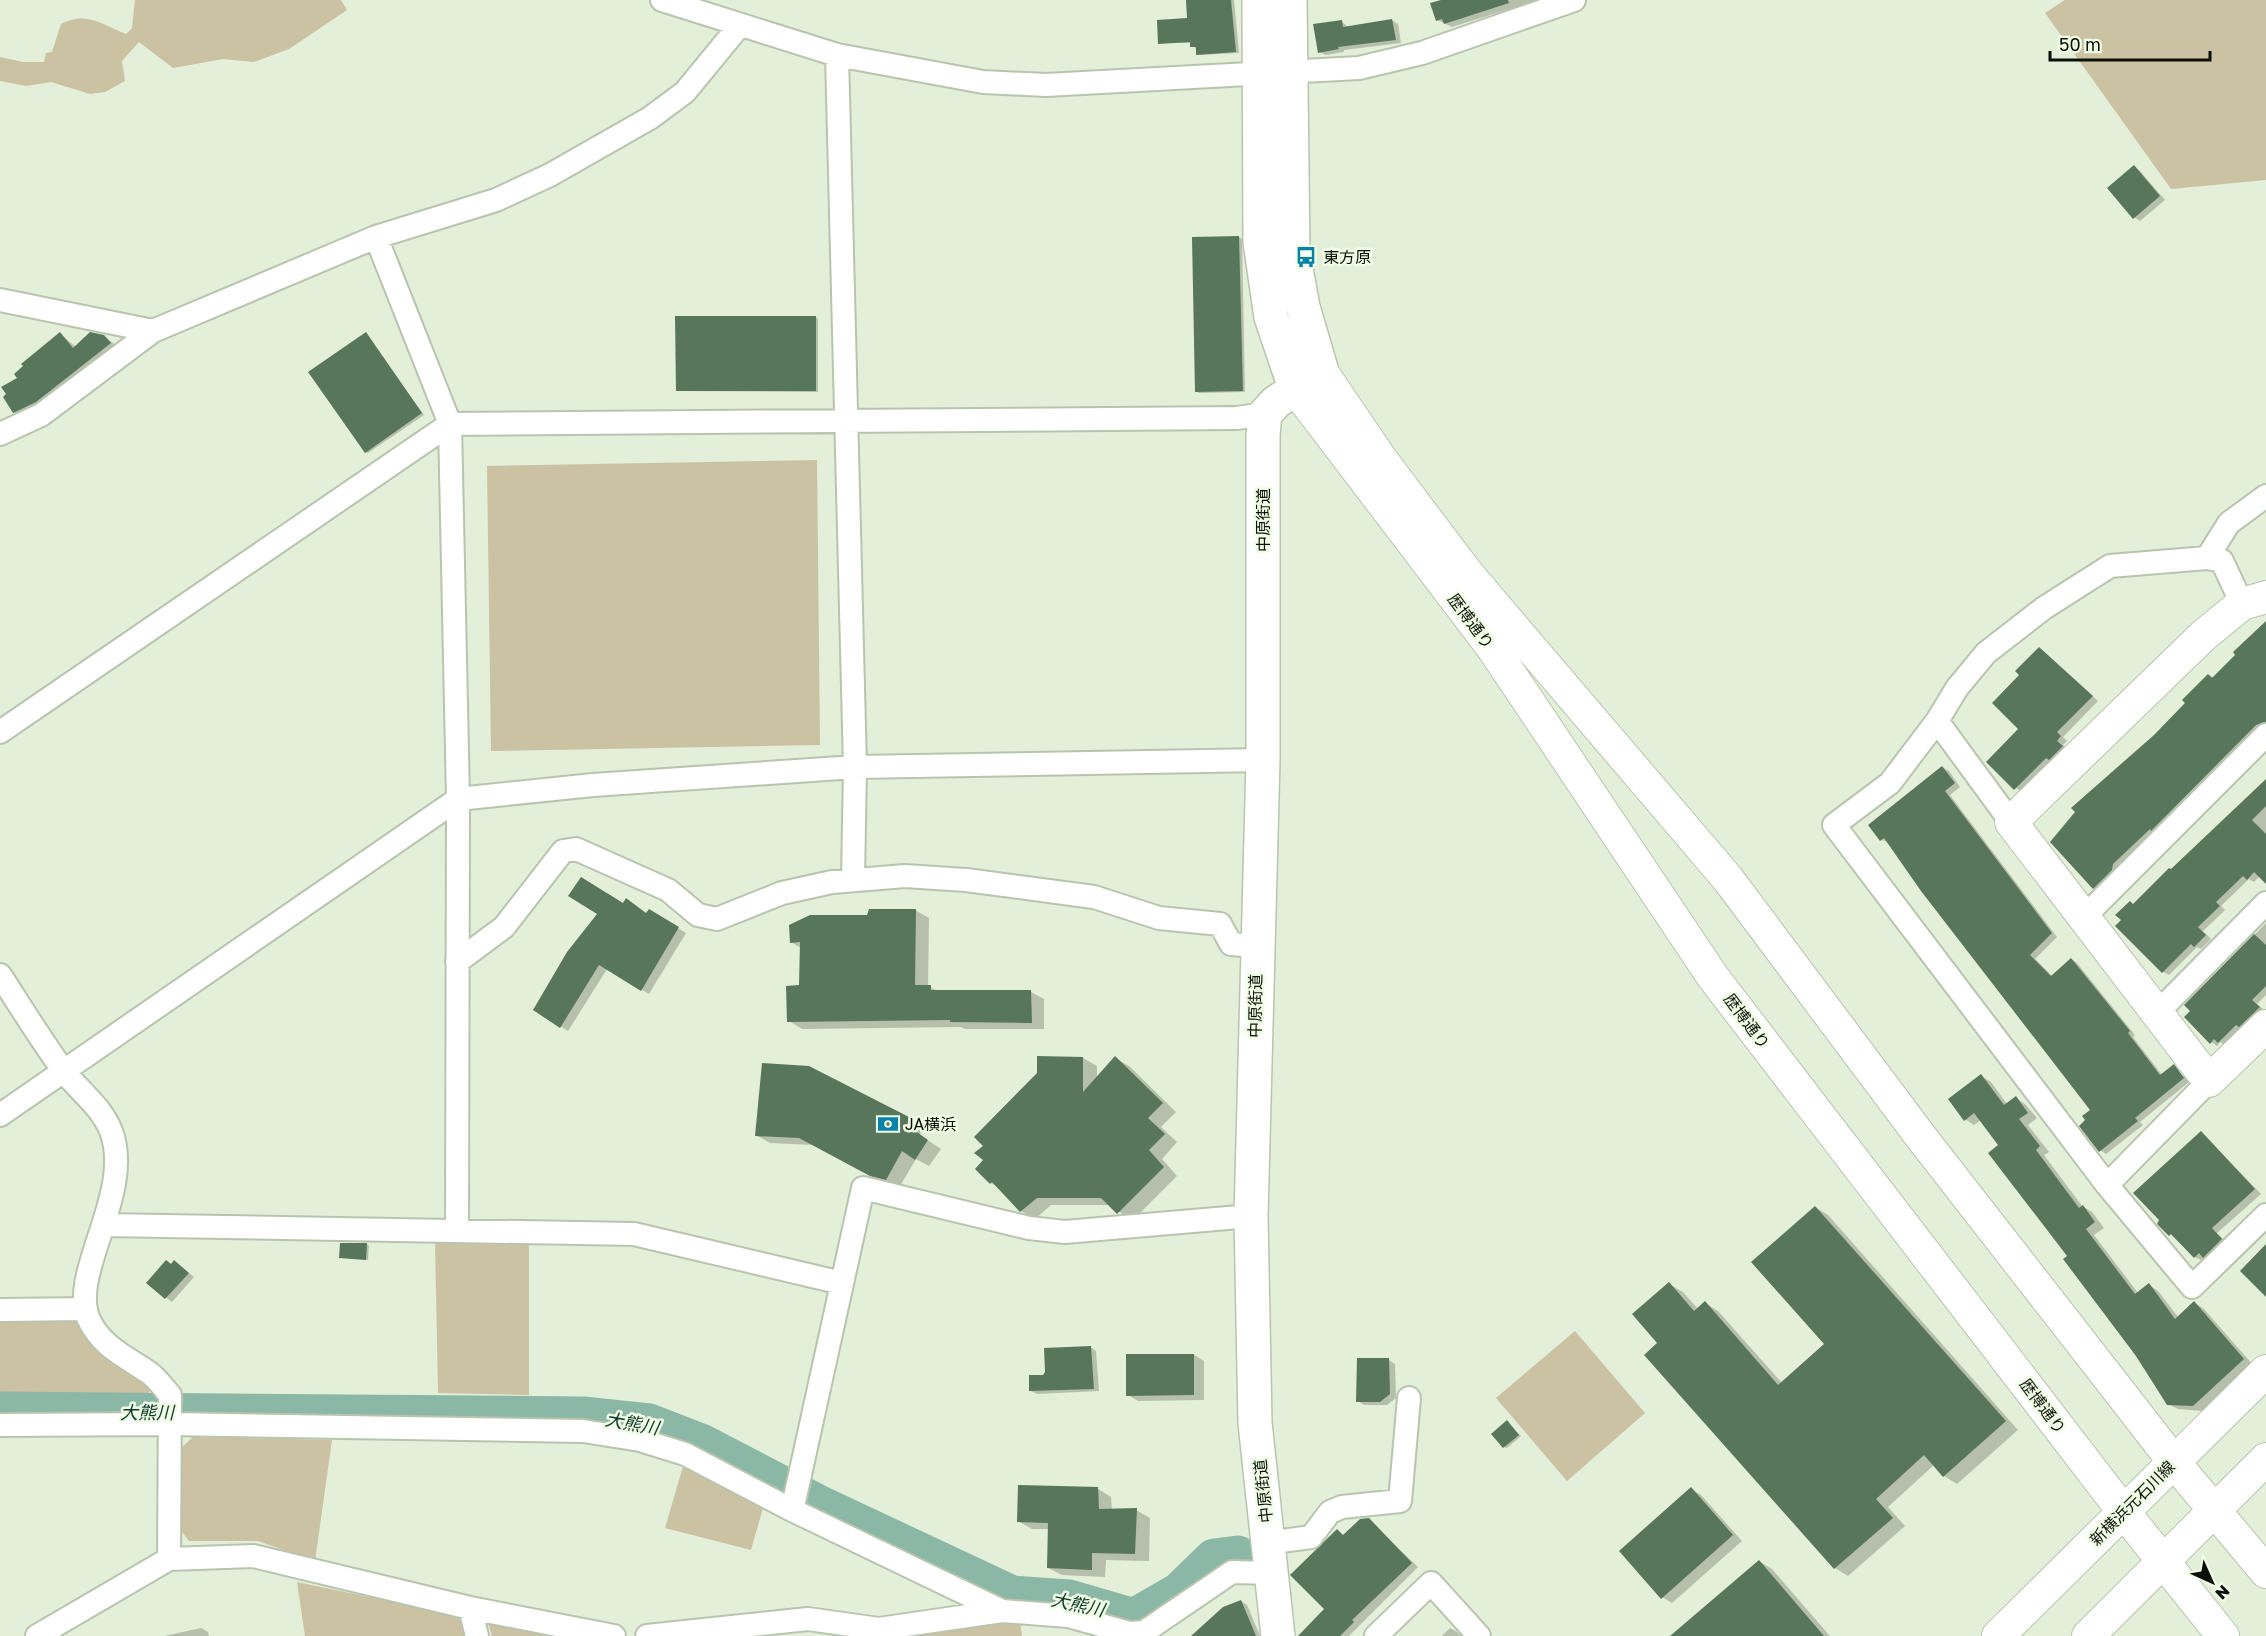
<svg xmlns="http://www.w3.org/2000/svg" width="2266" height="1636" font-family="'Golos Text','Noto Sans JP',sans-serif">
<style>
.green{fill:#cbc1a3}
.shadow{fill:#0003}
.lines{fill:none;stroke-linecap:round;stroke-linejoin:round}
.river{stroke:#8bb8a6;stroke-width:39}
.building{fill:#57765c}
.street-casing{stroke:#b9c4ae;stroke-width:26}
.secondary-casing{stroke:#b9c4ae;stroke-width:34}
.primary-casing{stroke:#b9c4ae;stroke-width:36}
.street{stroke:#fff;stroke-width:22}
.secondary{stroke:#fff;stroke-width:32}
.primary{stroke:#fff;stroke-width:33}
.labels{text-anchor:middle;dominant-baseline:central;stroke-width:5;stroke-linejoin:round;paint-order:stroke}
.poi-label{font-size:16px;fill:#0c1008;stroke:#f0fde5;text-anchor:start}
.street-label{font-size:16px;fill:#0c1008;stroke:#f0fde5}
.water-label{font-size:18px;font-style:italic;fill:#0e372a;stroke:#f0fde5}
</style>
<rect width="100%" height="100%" fill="#e3efd8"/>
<!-- green -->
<path class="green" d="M135,0h206l6,10 -58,39 -35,13 -31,-3 -50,9 -34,-26 -17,19 3,20 -20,11 -15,2 -39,-12 -25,4 -26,-5v-24l23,5h21l2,-9 6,-1 9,-28c27,-13 39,0 65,10l6,-6z
M2065,0h201v180l-95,9 -126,-176z
M817,460l3,285 -329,6 -4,-285z
M435,1240h94v155l-91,-2z
M73,1317l17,27 61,46 -11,11 -140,3v-84z
M1575,1331l70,82 -78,68 -71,-83z
M193,1437l139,3 -17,121 -57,-20h-69l-7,-9 -1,-84z
M684,1463l79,45 -12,42 -86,-22z
M297,1582l158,33 8,7 4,14h-162z
M1002,1619l18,2 2,15h-139z
M488,1623l62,13h-58z"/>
<!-- shadow -->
<path class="shadow" d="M1187,0h47l5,53 -39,2 -8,-12h-33l30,-24z
M1447,0h101l-37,13 -5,-3 -54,17 -15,-7z
M1392,20l6,4 3,19 -57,7v2l-18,3 -7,-3 22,-31 7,6z
M2134,167l6,4 25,29 -25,21 -6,-4z
M1239,237l3,2 3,153 -46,1 -3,-2z
M816,317l2,2v73l-141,-1z
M60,334l16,13 28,-11 15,12 -96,69 -9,-5 5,-34z
M366,334l58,81 -56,38 -2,-1z
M2266,623v104l-166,165 -6,-4 61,-152 32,-33 22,-28 5,3z
M2040,649l58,52 -35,36 4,4 -4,4 5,6 -46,42 -34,-31 32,-33 1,-54z
M1942,767l7,4 11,16 -10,8 107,142 -22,22 18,18 18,-18 6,4 58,72 -2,2 29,38 12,-9 15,16 -49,40 3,3 -37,29 -6,-4 -8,-39 -203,-269 -8,-2z
M2266,781v98l-6,-3 -6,6 -5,-3 -28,27 4,4 -22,21 8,8 -10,10 -4,-2 -28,28 -6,-3 -29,-67z
M623,905l24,9 2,-3 37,22 -37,61 -42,-25 -39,62 -33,-21z
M915,910l14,8 -1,69 11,4 92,1 13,7v30h-79l-4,-2 -159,2 -13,-8 11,-35 1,-38 -10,-6 77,-26z
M2266,923v72l-9,9 8,7 -40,34 -5,-3 -3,4 -6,-4 -25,-37z
M1039,1058h44l14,8v13l18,-21 14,8 47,46 -15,15 16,15 -15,17 15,17 -45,45 -22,-16h-59l-16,14 -14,-8 -21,-23 -9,-5 -6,-23v-14l54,-72z
M1981,1076l10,6 16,22 9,-6 9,6 12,14 -9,7 21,27 -5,3 38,51 10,6 12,16 -10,7 44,58 11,-8 9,6 21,27 16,-15 9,6 49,56 -50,46 -25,-2 -10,-5 -99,-148 -69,-111 -19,-25 -7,5 -9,-6z
M908,1119l14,8 -2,8 21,14 -12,17 -13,-7 -16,27 -15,-3 -71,-38 -44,-2 -14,-8z
M2201,1132l60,62 -44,39 10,10 -17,17 -5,-3 -4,3 -6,-3 -25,-23z
M1815,1207l13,8 190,215 -61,54 -13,-8 -10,-11 -46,42 17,19 -57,50 -13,-8 -189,-213 13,-12 10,-59 14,8 15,17 7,-6 13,8 64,72 44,-39z
M367,1244l2,2 -1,14 -27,-3z
M175,1262l19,15 -22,25 -24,-19z
M1090,1347l6,4 3,40 -62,3 -6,-3 13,-15z
M1194,1355l10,6v39l-66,1 -10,-6z
M1389,1360l6,4 1,34 -9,7h-23l-6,-4z
M1507,1422l14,14 -14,12 -3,-1z
M1098,1489l13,8 1,13h24l14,8 -1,43 -43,-1 -1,17 -43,-2 -14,-7 1,-39h-17l-14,-8z
M1691,1489l10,6 41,46 -70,62 -10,-6z
M1368,1519l50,48 -69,69h-47l24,-27 11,-78 7,5z
M1759,1561l13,8 58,67h-158z
M1241,1601l6,4 13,31h-67z
M201,1628l7,4 1,4h-45z
M1450,1628l7,4 4,4h-19z"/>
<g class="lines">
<!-- river -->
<path class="river" d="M0,1411l583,5 66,7 54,21 119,62 190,89 57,4 65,19 45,-26 35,-34 24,-3"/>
</g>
<!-- building -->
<path class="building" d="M1186,0h45l5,52 -40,3v-8h-6v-5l-32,2 -1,-24 30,-2z
M1441,0h67l1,3 -65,21 -2,-5 -6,2 -6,-18z
M1392,19l4,21 -58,7 1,2 -21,4 -5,-29 29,-4 1,7z
M2134,165l26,31 -27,23 -26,-31z
M1239,236l4,155 -48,1 -3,-155z
M675,316h141v75h-140z
M60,332l13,16 17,-16 14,3 7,8 -75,59 -23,11 -10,-16 3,-3 -5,-7 16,-9 -3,-4 9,-8 -2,-2z
M366,332l56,81 -57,40 -57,-81z
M2266,621v101l-10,3 -105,106 -1,-2 -37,35 -1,6 -19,19 -43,-47 25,-30 -4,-4 83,-73 31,-32 -3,-3 26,-26 4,4 23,-23 -2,-3z
M2039,647l54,49 -36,36 4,4 -4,5 6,5 -14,14 -3,-2 -32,32 -28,-28 32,-33 -26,-26 27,-28 -4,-4z
M1942,766l13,17 -10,8 107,142 -22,22 21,21 20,-18 59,73 -2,2 32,42 14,-11 10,14 -49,40 3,3 -39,31 -20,-26 6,-6 -3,-4 8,-6 -169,-219 -37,-53 -4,3 -12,-16z
M2266,779v27l-14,14 14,14v50l-12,-12 -7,8 -4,-4 -27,26 4,4 -22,21 8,8 -12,12 -3,-3 -29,29 -47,-47 6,-6 -6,-5 15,-14 3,3 36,-36 2,1z
M581,877l42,26 3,-5 20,15 3,-4 30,18 -38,64 -42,-26 -39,63 -27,-18 34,-58 30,-38 -29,-18z
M869,909h47l-1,76h16v5h100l1,33 -82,-1v-2l-163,2 -1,-36 13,-1 1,-43 -10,1 -1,-18 21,-10h57z
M2254,934l12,11v41l-14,14 8,7 -21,20 -3,-2 -18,18 -4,-4 -4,5 -26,-27 6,-6 -6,-6z
M1037,1056l46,1v35l32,-36 48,47 -15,15 17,16 -16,16 15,17 -47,47 -16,-16h-64l-17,14 -28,-30 -2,2 -15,-15 8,-9 -9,-7 9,-7 -9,-9 63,-64z
M762,1063l47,3 100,51 -2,8 21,15 -13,20 -13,-9 -16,29 -16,-4 -71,-38 -44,-2z
M1981,1074l23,31 12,-9 12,17 -9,6 21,27 -4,4 43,58 4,-3 12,17 -9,7 49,65 14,-11 26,36 19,-18 50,58 -51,47 -26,-1 -31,-49 -73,-97 4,-3 -79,-103 10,-8 -24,-32 -10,8 -16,-22z
M2201,1131l54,58 -43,39 10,11 -19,19 -4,-5 -5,5 -23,-24 -2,2 -12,-12 2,-4 -26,-27z
M1815,1206l191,215 -63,56 -19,-22 -48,44 17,19 -59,51 -190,-214 13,-12 -25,-29 37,-32 25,29 11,-10 73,84 46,-41 -73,-82z
M340,1243h27l-1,17 -27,-2z
M2266,1244v53l-26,-26z
M166,1260l5,4 3,-4 15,13 -24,26 -19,-16z
M1091,1346l3,43 -65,2v-16h14l2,-3 -1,-24z
M1126,1354h68v41l-68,1z
M1357,1358h32l1,36 -10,8h-24z
M1507,1420l12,15 -16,13 -12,-14z
M1018,1485l80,2 1,22 38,-1 -2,46 -43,-1v17l-45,-2 1,-45 -31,-1z
M1691,1487l42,48 -72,64 -42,-48z
M1369,1518l43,45 -60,57 2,2 -14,14h-42l26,-27 -34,-34 47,-46 6,6 17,-16z
M1759,1560l65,76h-154z
M1241,1600l15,36h-65l32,-29z"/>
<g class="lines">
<defs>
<path id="street" d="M662,0l175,55 146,27 63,3 313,-17 63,-15 152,-53
M837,55l18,712 -2,113
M376,237l74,187 8,375 -1,432
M0,300l153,31
M0,434l41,-19 112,-84 223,-94 120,-37 54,-25 100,-57 35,-26 55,-67
M2207,558l22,-35 37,-27
M2242,604l-20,-43 -15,-3 -97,8 -66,42 -58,45 -29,35 -20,33 -47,62 -56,42 273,360 85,102 74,-72
M1937,721l74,101
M0,732l450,-308 787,-6 28,-4
M2084,917l182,-182
M457,962l47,-35 59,-76 13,-2 92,41 30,25 19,4 65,-26 50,-11 73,-6 61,4 128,17 65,21 61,6 11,20 25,2
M0,975c21,32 41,65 63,95 16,21 38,36 48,61 24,63 -45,145 -21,191 13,25 36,35 58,50 8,5 15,15 22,23l-1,164
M2157,1013l109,-110
M0,1115l458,-316 135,-14 262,-18 408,-7
M2107,1185l102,-104
M103,1225l531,9 208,49
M0,1310l86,-1
M0,1425l170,-1 413,7 57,9 45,14 105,55 212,102
M790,1509l4,-7 69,-314 166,40 36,4 186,-16
M1268,1543l43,-6 19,-25 12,-5 58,-6 9,-103
M470,1608l7,28
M37,1636l132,-77 84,-3 217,52 144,28
M647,1636l161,-17 71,10 123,-18 66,5 62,17 14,-1 88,-60 40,1
M1376,1636l55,-53 48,53"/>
<path id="secondary" d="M1322,372l59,87 86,114 261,306 193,258 187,240 66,85 92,110
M1295,388l197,259 221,330 410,534 100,125
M2266,597l-24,7 -38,31 -193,187 198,259 57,-55
M1998,1636l268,-265
M2088,1636l178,-177"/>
<path id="primary" d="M1259,0l1,242 11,75 24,71
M1278,1636l-23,-213 -4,-207 12,-456v-325l2,-21 11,-12 46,-30 -19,-65 -10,-55 -3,-252"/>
</defs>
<!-- street casing -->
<use href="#street" class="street-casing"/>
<!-- secondary casing -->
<use href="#secondary" class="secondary-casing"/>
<!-- primary casing -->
<use href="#primary" class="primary-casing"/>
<!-- street -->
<use href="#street" class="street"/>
<!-- secondary -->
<use href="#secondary" class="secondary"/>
<!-- primary -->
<use href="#primary" class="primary"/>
</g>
<!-- icons -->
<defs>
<symbol id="bus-bare" viewBox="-9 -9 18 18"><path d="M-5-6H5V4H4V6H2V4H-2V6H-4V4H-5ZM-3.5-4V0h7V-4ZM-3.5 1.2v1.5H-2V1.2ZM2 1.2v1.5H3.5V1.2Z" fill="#0482a7" stroke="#f0fde5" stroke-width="2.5" paint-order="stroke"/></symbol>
<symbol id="bank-bare" viewBox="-9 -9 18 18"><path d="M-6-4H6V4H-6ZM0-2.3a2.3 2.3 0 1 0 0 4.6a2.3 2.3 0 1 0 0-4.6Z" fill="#0482a7" stroke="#f0fde5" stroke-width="2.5" paint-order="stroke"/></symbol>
</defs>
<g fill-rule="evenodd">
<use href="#bus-bare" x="1291" y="242" width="30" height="30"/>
<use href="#bank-bare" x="873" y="1109" width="30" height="30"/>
</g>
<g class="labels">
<!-- poi labels -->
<g class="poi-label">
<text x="1323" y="257">東方原</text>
<text x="905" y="1124">JA横浜</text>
</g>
<!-- street labels -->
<g class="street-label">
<text transform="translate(1263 520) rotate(-90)">中原街道</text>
<text transform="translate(1471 621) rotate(53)">歴博通り</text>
<text transform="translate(1255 1006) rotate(-89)">中原街道</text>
<text transform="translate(1747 1021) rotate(53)">歴博通り</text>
<text transform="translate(2043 1406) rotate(53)">歴博通り</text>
<text transform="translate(1263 1491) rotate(-96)">中原街道</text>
<text transform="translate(2132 1503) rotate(-45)">新横浜元石川線</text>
</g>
<!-- water labels -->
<g class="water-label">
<text x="147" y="1412">大熊川</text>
<text transform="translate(632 1423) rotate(10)">大熊川</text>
<text transform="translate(1078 1604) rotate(12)">大熊川</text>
</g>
</g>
<!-- north arrow -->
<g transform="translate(2212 1582) rotate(135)" stroke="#f0fde5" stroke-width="4.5" paint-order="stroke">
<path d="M0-4.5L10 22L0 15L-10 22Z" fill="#0c1008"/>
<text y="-9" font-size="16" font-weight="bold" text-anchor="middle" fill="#0c1008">N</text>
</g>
<!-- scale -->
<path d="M2050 51v9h160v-9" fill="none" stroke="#0c1008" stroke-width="3"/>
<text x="2059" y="51" font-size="18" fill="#0c1008" stroke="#f0fde5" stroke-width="4.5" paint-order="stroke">50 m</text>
</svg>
